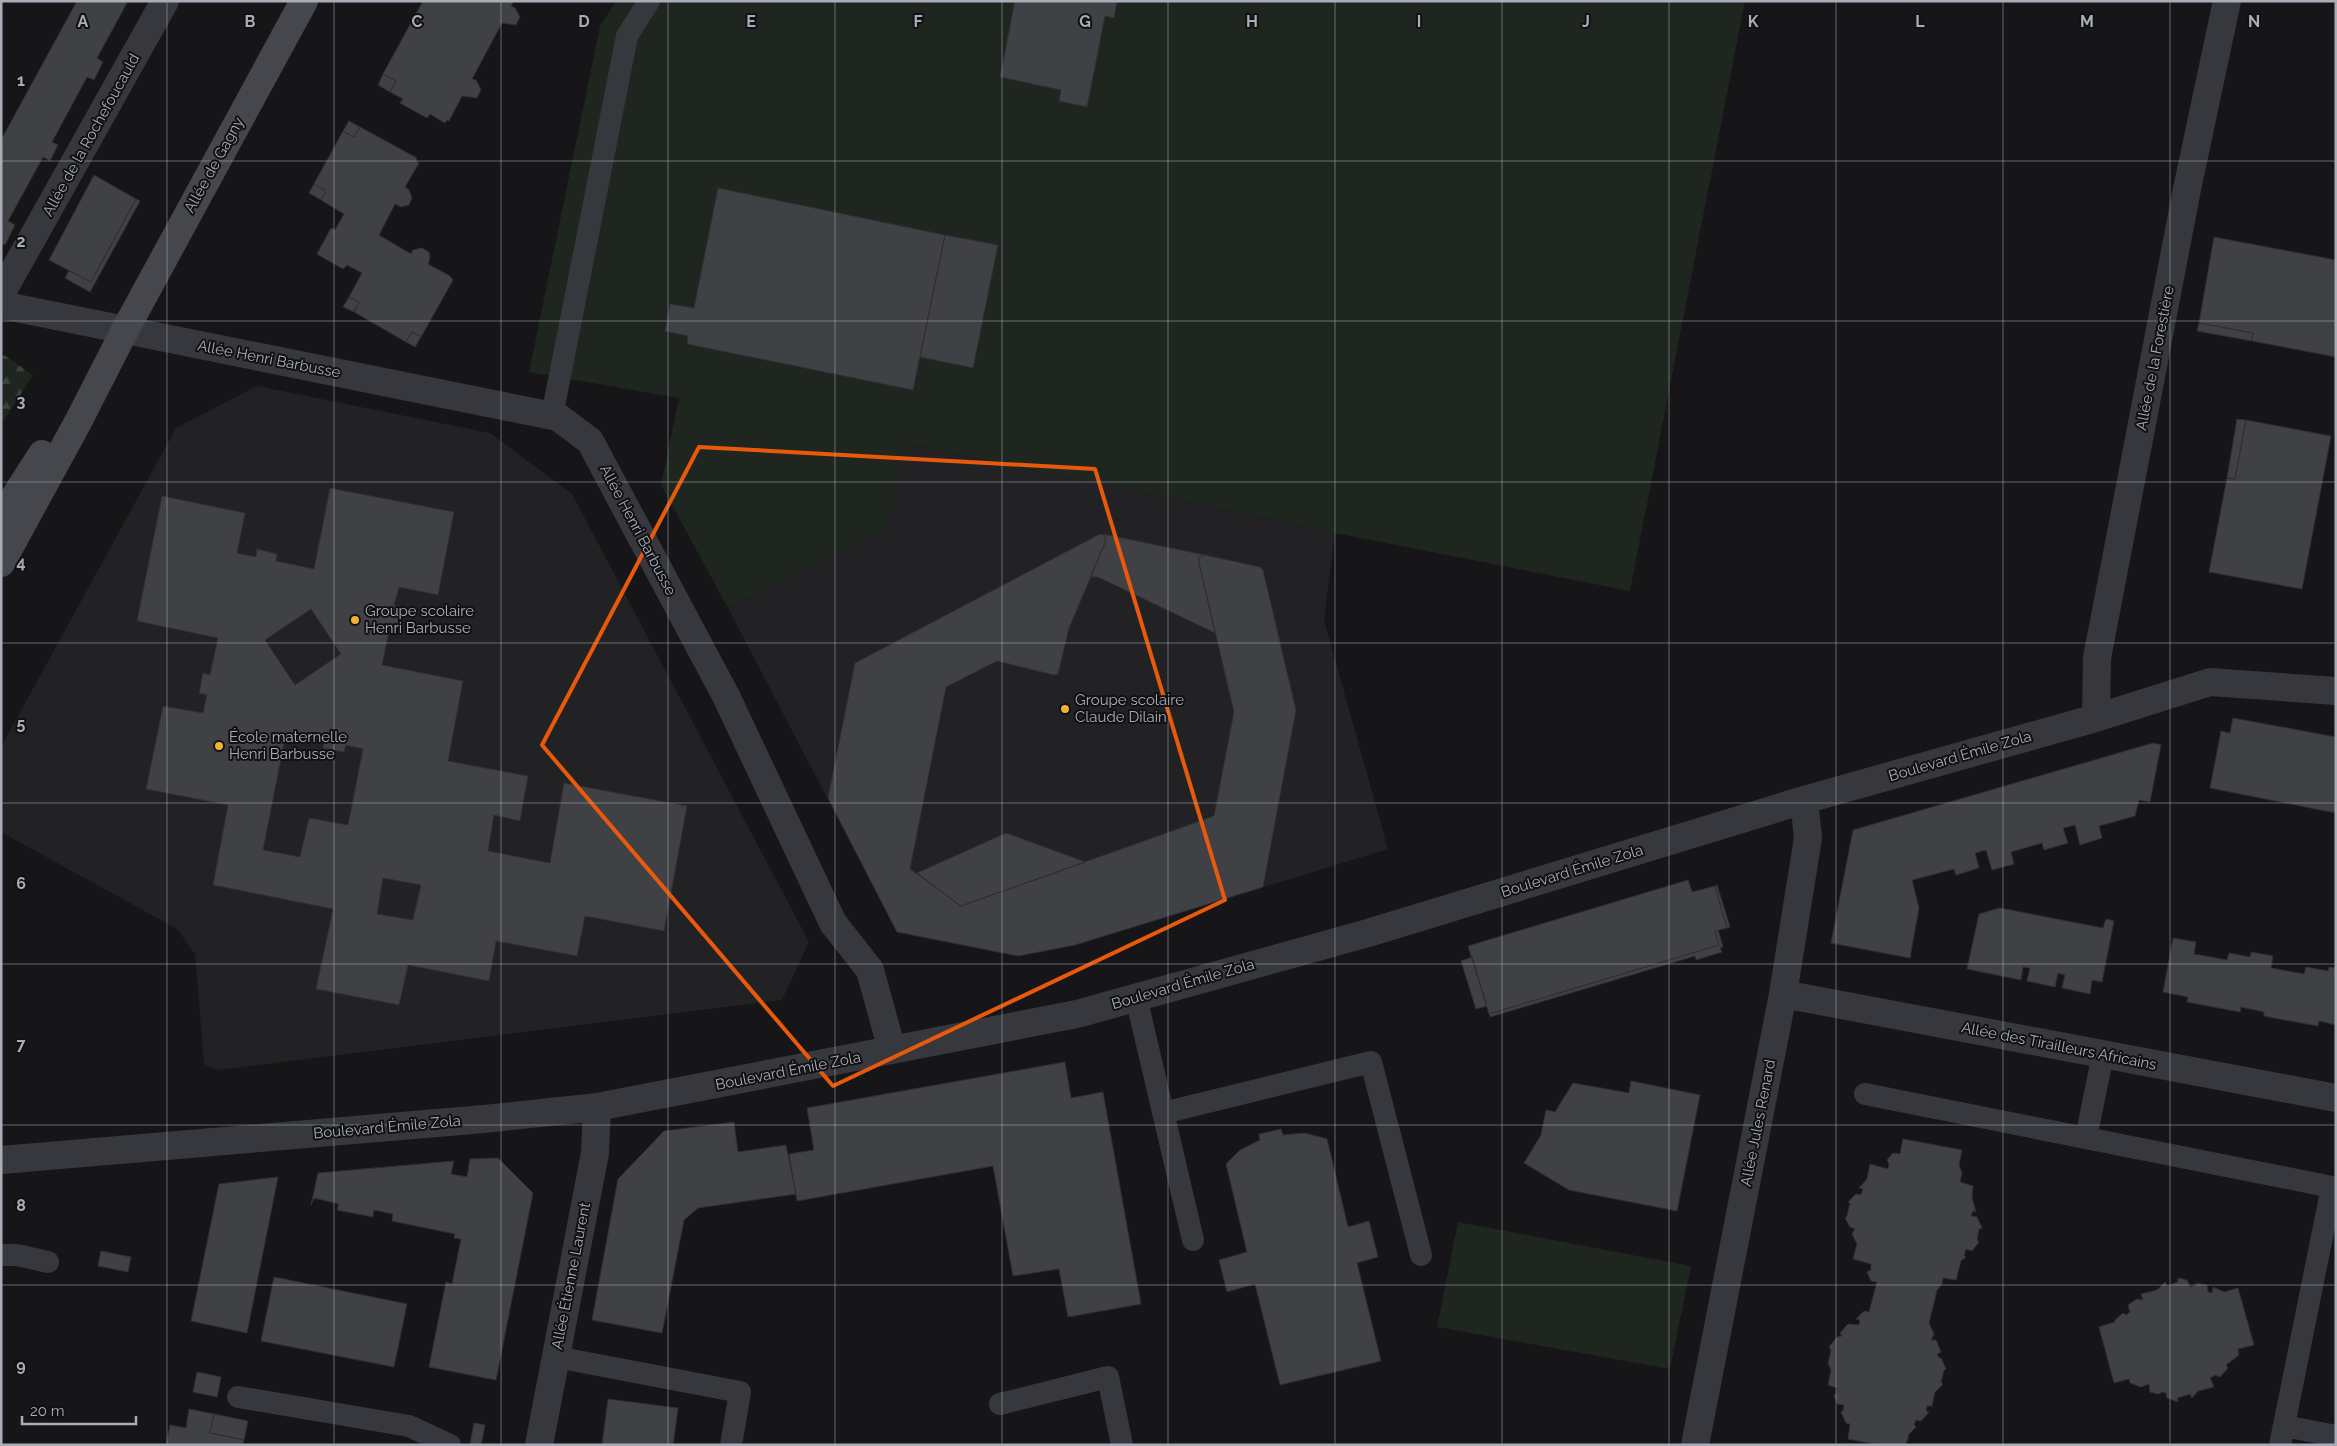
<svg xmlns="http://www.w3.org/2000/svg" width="2337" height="1446" font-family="Raleway,sans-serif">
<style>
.built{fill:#222225}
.green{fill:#1e261f}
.forest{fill:url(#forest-firs)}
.building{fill:#404145;stroke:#303034;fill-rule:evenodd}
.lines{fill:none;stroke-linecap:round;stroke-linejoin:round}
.service{stroke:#37383d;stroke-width:22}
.minor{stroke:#37383d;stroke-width:28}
.secondary{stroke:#45474d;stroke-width:28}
.marked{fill:none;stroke:#e8590c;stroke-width:4;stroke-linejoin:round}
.grid{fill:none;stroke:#a8adb8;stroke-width:1;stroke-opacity:0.55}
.poi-dot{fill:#f2b134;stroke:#111113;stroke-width:2}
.labels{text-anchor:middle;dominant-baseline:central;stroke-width:4;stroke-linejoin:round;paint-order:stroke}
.street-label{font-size:15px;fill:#a8adb8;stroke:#111113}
.poi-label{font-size:15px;fill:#a8adb8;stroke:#111113;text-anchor:start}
.grid-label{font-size:16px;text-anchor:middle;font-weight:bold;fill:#a8adb8;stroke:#111113;stroke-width:4;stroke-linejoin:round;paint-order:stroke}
</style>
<defs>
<pattern id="forest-firs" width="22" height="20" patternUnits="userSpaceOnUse" patternTransform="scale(1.25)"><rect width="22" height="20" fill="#1e261f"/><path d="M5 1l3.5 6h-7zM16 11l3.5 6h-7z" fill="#3c433d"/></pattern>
</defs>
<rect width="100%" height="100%" fill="#161618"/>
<!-- built -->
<path class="built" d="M257,386l233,47 82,61 237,448 -27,58 -565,70 -13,-6 -9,-110 -18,-25 -176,-97v-85l175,-319z
M906,444l429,89 -11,87 64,229 -313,96 -178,-13 -169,-324 159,-82z"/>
<!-- green -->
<path class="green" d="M616,1h1129l-115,590 -295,-58 -428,-89 -20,82 -159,82 -67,-123 18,-87 -150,-26 71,-346z
M1458,1222l233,44 -21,103 -233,-42z"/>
<!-- forest -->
<path class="forest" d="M1,353l32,22 -32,50z"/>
<!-- building -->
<path class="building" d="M77,1h51l-31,57 6,4 -9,18 -7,-3 -35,65 6,3 -8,16 -7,-4 -35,64 7,4 -10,20 -4,-2v-103z
M423,1h91l-3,5 4,2 5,9 -4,8 -14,-2 -30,56 4,1 5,9 -4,9 -15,-2 -13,25 -2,-1 -2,3 -15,-9 -3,4 -27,-15 3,-4 -13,-7 6,-11 -13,-7z
M1015,1h102l-3,17 -9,-2 -18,91 -28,-6 2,-11 -61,-13z
M383,74l13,7 -6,11 -12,-7z
M349,121l11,6 -6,10 -11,-6z
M360,127l57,31 -1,3 3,2 -14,24 4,3 3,8 -3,7 -8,2 -6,-3 -16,31 32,19 2,-4 9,-2 7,4 1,6 -2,6 22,12 3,4 -32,57 -9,-5 -6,10 -52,-30 5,-10 -10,-5 13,-24 -15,-8 -4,4 -26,-15 14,-26 4,2 9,-16 -23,-14 5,-9 -12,-7 29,-53 11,6z
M94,175l42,24 -45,83 -42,-22z
M314,184l12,7 -5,9 -12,-7z
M718,188l227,47 -32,155 -226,-46 1,-8 -23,-5 5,-27 24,4z
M136,199l4,2 -50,91 -25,-14 4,-7 22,11z
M945,235l53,10 -25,123 -53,-11z
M2214,237l122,23v97l-84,-16 1,-8 -54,-10z
M349,297l10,5 -5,10 -11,-5z
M2199,323l54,10 -1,8 -55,-10z
M412,332l9,5 -6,10 -9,-5z
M2237,419l9,1 -11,59 -8,-1z
M2246,420l85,16 -29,153 -93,-17 18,-94 8,1z
M330,488l124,24 -16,83 -39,-8 -5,18 9,2 -4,22 -9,-2 -8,38 81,16 -15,80 80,15 -8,45 -26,-6 -6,36 62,12 14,-80 123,23 -23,125 -79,-15 -8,40 -81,-15 -7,40 -81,-16 -9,40 -83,-16 17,-80 -120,-24 15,-80 -82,-16 17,-83 40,7 4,-18 -8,-2 4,-20 7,2 8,-37 -81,-17 25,-125 83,17 -8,40 19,4 1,-8 20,5 -1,7 38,8zM311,609l30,45 -46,31 -30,-45zM286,733l38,8 -1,7 21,4 2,-7 17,4 -15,76 -39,-7 -9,39 -37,-7zM383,878l38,7 -8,35 -36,-6z
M1100,534l4,1 2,6 -37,87 -11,46 -4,1 -57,-14 -51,26 -36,182 51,37 253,-90 20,-104 -35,-149v-5l6,-3 55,12 3,3 33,140 -33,177 -188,58 -57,11 -121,-24 -69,-134 27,-135z
M1103,534l102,21 -6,3v5l16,70 -117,-56h-8l16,-36z
M2233,718l103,19v76l-126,-25 11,-57 9,2z
M2153,743l8,2 -11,57 -11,-2 -4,16 -36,10 3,12 -22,7 -5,-20 -12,3 5,15 -24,7 -2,-7 -31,9 3,12 -22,6 -6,-20 -11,3 4,15 -23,7 -2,-6 -42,11 7,28 -9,50 -79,-15 22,-113z
M1006,833l80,29 -125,44 -44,-33z
M1688,880l4,12 23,-6 12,42 -12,3 4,14 -230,69 -21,-68z
M1717,885l13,42 -3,1 -12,-42z
M2000,908l103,20 3,-9 8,2 -12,61 -10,-2 -2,14 -28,-6 3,-13 -7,-2 -3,14 -28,-6 3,-13 -7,-1 -2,13 -54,-11 12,-55z
M1718,930l5,17 -3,1 2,4 -26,8 -1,-4 -205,61 -1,-3 230,-69 -4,-14z
M2173,938l23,4 -2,12 17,3 16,3 2,-7 21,4 1,-5 22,4 -2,12 33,6 2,-7 22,4 1,-4 7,1v57l-17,-4 -1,5 -39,-7 -15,-3v-4l-23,-5 -1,5 -53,-10 1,-5 -25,-5z
M1472,957l15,49 -11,3 -15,-48z
M1065,1062l6,36 32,-6 38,212 -73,13 -9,-48 -46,7 -20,-110 -196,35 -8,-47 25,-4 -7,-42z
M1631,1081l69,14 -23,116 -108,-21 -45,-27 17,-28 5,-25 9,2 18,-29 56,10z
M734,1122l4,30 48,-7 10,49 -98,14 -14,12 -22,113 -70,-13 26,-141 46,-48z
M1281,1129l2,6 22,-2 22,6 21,88 21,-6 9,36 -21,6 24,98 -101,24 -25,-101 -28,8 -8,-32 28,-8 -21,-88 14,-14 20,-10 -1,-6z
M1903,1139l59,11 -3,15 3,8 -2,9 13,4 -1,12 4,14 -3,-1 -2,5 6,1 5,11 -3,1 -2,10 2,3 -7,9 -6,-2 -2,7 2,1 -5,4 -5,19 -13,-2 -1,6 -5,6 -8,33 5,11 -3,6h5l5,12 -4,2 2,4h2l5,11 -2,1 -3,12 2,2 -8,8 -3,14h-5l-1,5 3,1 -8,9 -5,-1 -2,5 2,2 -7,7 -3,11h-27l-31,-6 2,-15 -4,-1 -5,-11 2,-1 1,-6 -7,-1 -3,-9 2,-1 1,-6 -9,-3 3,-15 -3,-7 3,-13 -2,-3 8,-10 5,-1 -2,-3 8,-9 11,1 1,-5 -4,-1 8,-8 5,1 8,-30 -6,-1 -4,-9 4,-2v-6l-18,-5 4,-15 -5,-10 3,-5 -5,-2 -5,-9 2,-2 3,-13 -2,-1 8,-8 5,1 2,-6 -4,-1 8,-9 3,-15 18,5 1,-5 -2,-4 6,-7 7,1z
M498,1158l35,35 -37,187 -67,-13 17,-85 6,2 9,-45 -7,-1 1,-4 -63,-13 1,-7 -19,-4 -1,7 -36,-7 2,-6 -25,-6 -3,7 7,-32 136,-12 -3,13 16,3 3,-18z
M278,1177l-31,156 -56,-12 28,-137z
M101,1251l30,6 -3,15 -30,-6z
M274,1277l133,27 -13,63 -133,-26z
M2178,1278l9,2 3,7 7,-2 -1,-2 11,2 1,7 4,1 1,-6 11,5 14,-4 16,57 -16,4 1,6 -13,10 2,3 -8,9 -5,-2 -5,3 4,9 -16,4 -6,7 -2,-4 -13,4 1,4 -11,-4 -1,-5 -3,-1 -5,2 -8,-2 -1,-8 -8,3 -11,-4 -1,-4 -15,4 -15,-56 16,-5v-2l8,-7 3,2 4,-3 -2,-7 9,-6 6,1 -2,-6 16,-4 8,-8 2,4 11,-4z
M197,1372l24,5 -4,20 -24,-5z
M608,1399l70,9 -5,37h-71z
M189,1409l25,5 -4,19 34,7 -1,5h-77l4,-20 16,3z
M214,1414l34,7 -4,19 -34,-7z
M474,1423l11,2 -4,20 -11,-1z"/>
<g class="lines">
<!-- service -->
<path class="service" d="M552,416l75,-380 22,-35
M1136,997l57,243
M1865,1094l467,93 -52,258
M1163,1113l208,-51 50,193
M2086,1138l17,-84
M1,1255h16l31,7
M556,1357l184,35 -9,53
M238,1397l171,29 41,19
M1000,1404l108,-27 14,68
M2284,1426l52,10"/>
<!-- minor -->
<path class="minor" d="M1,294l164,-293
M1,305l557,112 32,24 136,255 107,227 37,47 22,80
M2096,718l1,-60 90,-469 40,-188
M1783,994l553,104
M1,1160l483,-41 113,-12 480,-93 291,-81 436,-133 292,-82 114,-36 126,9
M539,1445l56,-292 2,-46
M1695,1445l88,-451 25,-156 -4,-38"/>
<!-- secondary -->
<path class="secondary" d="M1,518l41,-64
M1,563l77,-141 47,-92 179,-329"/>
</g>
<!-- marked area -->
<path class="marked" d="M699,447l396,22 130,431 -392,186 -291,-341z"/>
<!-- grid -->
<path class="grid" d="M167,1v1444M334,1v1444M501,1v1444M668,1v1444M835,1v1444M1002,1v1444M1168,1v1444M1335,1v1444M1502,1v1444M1669,1v1444M1836,1v1444M2003,1v1444M2170,1v1444M1,161h2335M1,321h2335M1,482h2335M1,643h2335M1,803h2335M1,964h2335M1,1125h2335M1,1285h2335"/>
<!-- markers -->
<g class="poi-dot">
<circle cx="355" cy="620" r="5"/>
<circle cx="1065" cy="709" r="5"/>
<circle cx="219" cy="746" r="5"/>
</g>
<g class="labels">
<!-- street labels -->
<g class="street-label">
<text transform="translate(91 135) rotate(-61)">Allée de la Rochefoucauld</text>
<text transform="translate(214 165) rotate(-61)">Allée de Gagny</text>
<text transform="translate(2155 358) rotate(-79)">Allée de la Forestière</text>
<text transform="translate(269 359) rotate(11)">Allée Henri Barbusse</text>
<text transform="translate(638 530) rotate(62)">Allée Henri Barbusse</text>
<text transform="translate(1960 756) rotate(-16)">Boulevard Émile Zola</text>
<text transform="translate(1572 871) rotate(-17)">Boulevard Émile Zola</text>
<text transform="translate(1183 984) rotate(-16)">Boulevard Émile Zola</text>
<text transform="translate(2059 1046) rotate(11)">Allée des Tirailleurs Africains</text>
<text transform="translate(788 1071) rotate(-11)">Boulevard Émile Zola</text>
<text transform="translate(1758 1123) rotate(-79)">Allée Jules Renard</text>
<text transform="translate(387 1127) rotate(-5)">Boulevard Émile Zola</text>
<text transform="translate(571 1276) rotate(-79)">Allée Étienne Laurent</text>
</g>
<!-- poi labels -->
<g class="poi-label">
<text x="365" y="611">Groupe scolaire<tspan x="365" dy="17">Henri Barbusse</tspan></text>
<text x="1075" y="700">Groupe scolaire<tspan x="1075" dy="17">Claude Dilain</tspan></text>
<text x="229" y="737">École maternelle<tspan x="229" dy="17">Henri Barbusse</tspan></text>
</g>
</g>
<g class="grid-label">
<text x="83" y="27">A</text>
<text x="250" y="27">B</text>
<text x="417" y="27">C</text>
<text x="584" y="27">D</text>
<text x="751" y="27">E</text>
<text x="918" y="27">F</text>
<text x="1085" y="27">G</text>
<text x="1252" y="27">H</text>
<text x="1419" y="27">I</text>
<text x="1586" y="27">J</text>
<text x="1753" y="27">K</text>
<text x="1920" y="27">L</text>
<text x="2087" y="27">M</text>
<text x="2254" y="27">N</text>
<text x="21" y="86">1</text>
<text x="21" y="247">2</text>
<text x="21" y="407">3</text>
<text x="21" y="568">4</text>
<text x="21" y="729">5</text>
<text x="21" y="889">6</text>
<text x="21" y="1050">7</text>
<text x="21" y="1211">8</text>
<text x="21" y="1371">9</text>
</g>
<!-- border -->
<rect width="2337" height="1446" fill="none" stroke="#a8adb8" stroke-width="5"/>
<!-- scale -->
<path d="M22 1416v8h114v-8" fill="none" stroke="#a8adb8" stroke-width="2.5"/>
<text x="30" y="1416" font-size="15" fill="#a8adb8" stroke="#111113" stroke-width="4" paint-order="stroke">20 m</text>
</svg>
